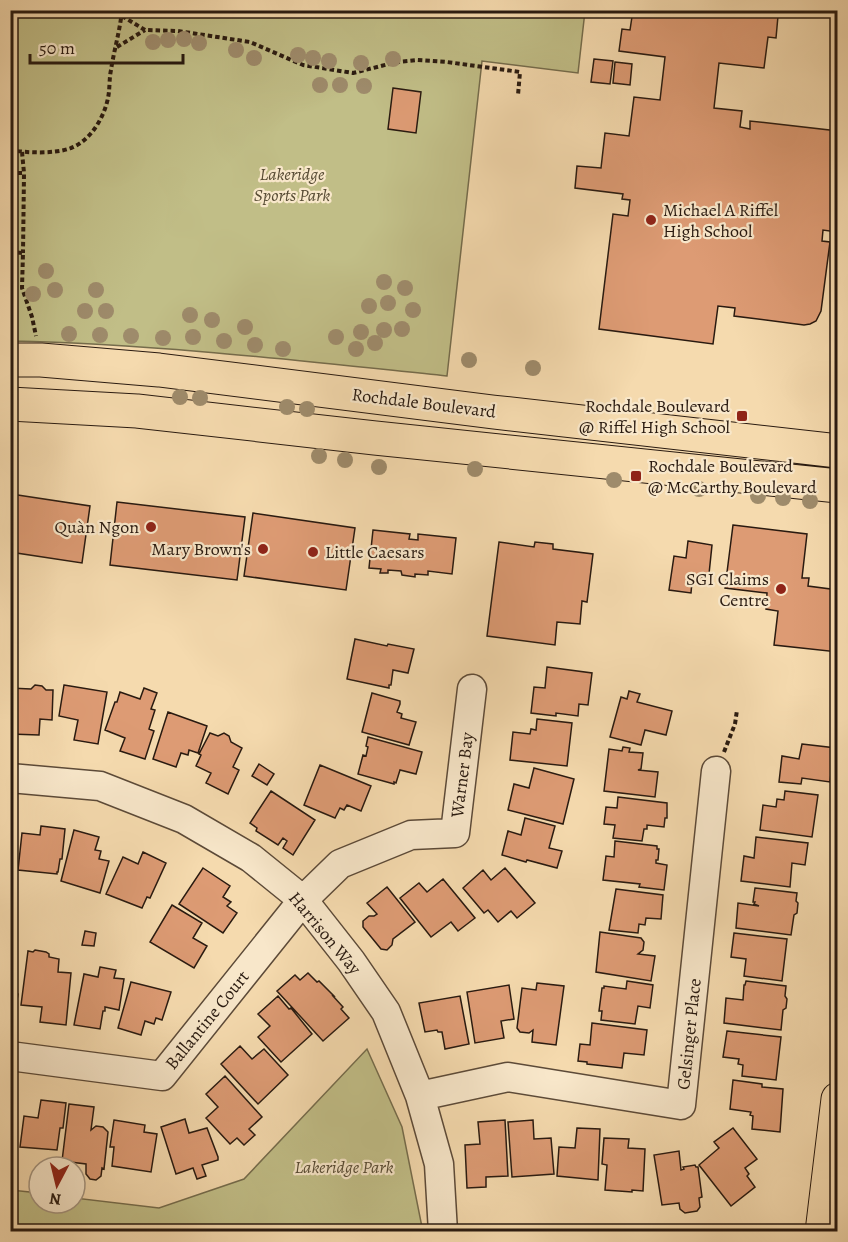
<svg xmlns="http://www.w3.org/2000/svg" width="848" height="1242" font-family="Alegreya,serif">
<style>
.green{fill:#c1be87;stroke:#756c4c;stroke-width:1.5}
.building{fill:#dd9b74;stroke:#291a10;stroke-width:1.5}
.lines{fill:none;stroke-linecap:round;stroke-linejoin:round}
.minor-casing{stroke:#5c4a38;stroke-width:31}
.major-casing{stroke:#291a10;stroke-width:35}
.path{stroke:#291a10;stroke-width:4;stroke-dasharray:4.5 3;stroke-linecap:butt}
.minor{stroke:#f8e7ca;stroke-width:28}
.major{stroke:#f5daae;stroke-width:33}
.tree{fill:#9e8b6b}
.poi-dot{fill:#8f2418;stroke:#f8e7ca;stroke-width:2}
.labels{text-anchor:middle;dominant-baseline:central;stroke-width:4.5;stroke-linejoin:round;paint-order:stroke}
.park-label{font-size:18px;font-style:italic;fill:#574b34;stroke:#f8e7ca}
.poi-label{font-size:18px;fill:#291a10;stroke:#f8e7ca;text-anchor:end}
.street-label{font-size:18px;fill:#291a10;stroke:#f8e7ca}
</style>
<rect width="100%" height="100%" fill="#f5daae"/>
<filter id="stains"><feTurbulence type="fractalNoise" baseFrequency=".00333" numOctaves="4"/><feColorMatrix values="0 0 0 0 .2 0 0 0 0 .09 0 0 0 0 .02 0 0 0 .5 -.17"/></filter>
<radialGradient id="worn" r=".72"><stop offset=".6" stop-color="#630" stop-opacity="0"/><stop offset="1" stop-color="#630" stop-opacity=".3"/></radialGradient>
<!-- green -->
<path class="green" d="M11,11h574l-7,62 -96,-12 -35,315c-145,-15 -290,-32 -436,-35z
M367,1049l35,78 20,100v4h-411v-41l28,3v10h36v-5l84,10 85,-29z"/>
<!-- building -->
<path class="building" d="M633,10h102l43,6 -2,22 -8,-1 -4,31 -45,-5 -5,45 28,3 -2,16 10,2v-8l88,10v99l-1,2 -14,-2 -1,11 8,1 -9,69 -5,10 -6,3 -6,1 -70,-9 1,-8 -17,-2 -5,38 -114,-15 14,-115 15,2 2,-16 -8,-1 1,-5 -48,-6 2,-22 24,2 4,-35 24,3 5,-39 26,3 5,-43 -46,-6 3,-22 8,1z
M594,59l19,2 -3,23 -19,-2z
M615,62l17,2 -2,21 -17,-2z
M393,88l28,4 -5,41 -28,-4z
M11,494l79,12 -8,57 -72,-11z
M117,502l128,15 -8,63 -127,-15z
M253,513l102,15 -9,62 -102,-14z
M733,525l74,9 -5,44h7l-1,8 30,4v62l-64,-7 4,-34 -12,-2 1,-16 -42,-5z
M373,530l37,4 -1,5 9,1v-6l38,4 -4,36 -24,-3v4l-13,-1v3l-13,-2 -1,-4 -13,-1v3h-8l1,-4 -12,-1z
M688,541l24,4 -3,29 -6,-1 -2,10 -9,-1 -1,11 -22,-3 5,-34 12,2z
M499,542l35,5 1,-5 18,2v5l40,5 -6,48 -5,-1 -2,23 -23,-2 -2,23 -68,-9z
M355,639l32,7 1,-2 26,5 -6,24 -15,-3 -2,15h-2v3l-42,-9z
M547,667l45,6 -4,32 -9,-1 -1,12 -22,-3v3l-25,-3 3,-26 11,1z
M35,685l7,1 4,4h7l-1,30 -12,-1 -1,16 -29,-1v-46l21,1z
M64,685l43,7 -9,52 -24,-4 4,-20 -19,-4z
M144,688l13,5 -6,16 4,1 -6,19 5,2 -9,28 -25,-8 5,-13 -20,-8 10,-28h2l3,-10 20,7z
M629,691l11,3 -3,8 35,9 -6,24 -21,-5 -4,15 -31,-8 11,-40 6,2z
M372,693l28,8v3l-3,8 5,2 -1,4 15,4 -7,23 -47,-13z
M168,712l39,14 -9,27 -9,-3 -1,5 -7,-2 -5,14 -23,-8z
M537,719l35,4 -5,43 -57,-6 3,-28 17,2 1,-5 5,1z
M210,733l8,3 6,-3 5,3 2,6 11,6 -9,19 6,3 -11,24 -22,-11 5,-10 -15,-7 5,-11 -2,-1z
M368,737l54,15 -6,22 -16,-4 -4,13 -2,-1v2l-36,-10 5,-19 3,1 2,-9 -2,-1z
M802,744l34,4 -2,16h-2l-2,18 -28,-4 -1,6 -22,-2 3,-26 17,3z
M623,747l7,1 -1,4 14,1 -2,16 -3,1 20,2 -3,25 -51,-6 5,-42 13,2z
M259,764l15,10 -7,11 -15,-9z
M320,765l51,21 -10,25 -14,-6 -3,5 -4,-2 -5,10 -31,-13z
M534,768l40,11 -11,45 -55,-14 6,-26 15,4z
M271,791l44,29 -22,35 -10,-7 4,-7 -4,-3 -5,7 -22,-14 1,-3 -7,-5z
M785,791l33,4 -6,42 -52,-7 3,-25 13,2 1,-8 7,1z
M618,797l49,6v15h-2l-1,9 -17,-2v4h-3l-2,12 -29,-3 2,-13 -11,-1 2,-17 11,1z
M525,818l30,8 -6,22 13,3 -5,17 -30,-8 -1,2 -24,-7 6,-24 13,4z
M10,823h4l-4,44z
M41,826l24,3 -3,30h-2l-2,13h-1v2l-39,-4 4,-37 18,2z
M74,830l25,7 -4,13 6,1 -2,8 10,2 -9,32 -39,-12z
M756,837l52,6 -3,22 -13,-2 -2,24 -49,-6 3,-25 10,2z
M615,841l42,5v3h2l-1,11h-2v3l11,2 -3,25 -25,-3 1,-3 -37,-4 3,-24 8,1z
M143,852l23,11 -16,35 -3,-1 -5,11 -36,-14 17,-37 15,7z
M203,868l27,18 -7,11 8,5 -4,4 10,7 -14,20 -44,-29z
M505,868l30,35 -18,15 -6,-7 -13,11 -10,-12 -4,3 -21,-25 20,-18 8,10z
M443,879l32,39 -17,13 -7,-9 -20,15 -31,-39 19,-15 8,9z
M387,887l28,35 -22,17 -1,6 -5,5 -6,-1 -18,-22v-6l6,-5h5l3,-2 -10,-11z
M755,888l42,5 -1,8 2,2 -1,10 -3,2 -3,20 -55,-7 2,-25 21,3 -5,-2 1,-2h-2z
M616,889l47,6 -2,24 -15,-1 -1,7 -6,-1 -1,9 -29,-3z
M172,905l30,18 -9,15 14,8 -13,22 -44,-26z
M85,931l11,2 -2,13 -12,-1z
M600,932l41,6 3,4 -1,8 -5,4 17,2 -4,25 -55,-9z
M734,933l53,6 -5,42 -38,-5 2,-17 -15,-2z
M35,950l11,2 3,2v3l10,2 -1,13 13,1 -5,52 -26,-3 2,-15 -21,-2 7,-54 5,1z
M100,967l16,3 -2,8 10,1 -5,31 -14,-3v4h-2l-3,18 -26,-4 10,-51 14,3z
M10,969l7,1 -3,23 4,1 -4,25 -4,-1z
M308,973l9,9 2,-1 15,15h-1l10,11 -2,2 8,9 -26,23 -46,-50 18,-16 5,5z
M627,981l26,4 -3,23 -12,-2 -3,18 -34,-4 1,-9h-3l3,-23h2v-2l22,3z
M746,981l40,5 -1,10 2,3 -1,9 -3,2 -2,20 -57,-7 2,-25 17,2 1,-15h1z
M131,982l40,10 -9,28 -6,-2 -2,6 -9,-3 -4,14 -23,-7z
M537,983l27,3 -8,59 -24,-3 1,-12 -4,3 -9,-1 -3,-4 5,-40 14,2z
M509,985l5,34 -13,2 3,17 -29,5 -8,-51z
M278,996l11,13 2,-1 21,26 -31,28 -23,-25 12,-11 -12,-12z
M460,996l9,48 -24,5 -3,-17h-4l-1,-2 -12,2 -6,-29z
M592,1023l55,7 -3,25 -20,-2 -2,15 -35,-4v-2l-9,-1 2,-17 10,1z
M727,1031l54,6 -5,43 -34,-4 1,-11 -5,-1 1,-5 -16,-2z
M240,1046l12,13 12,-10 24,26 -30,29 -37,-40z
M225,1076l37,41 -13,12 6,6 -11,10 -7,-7 -7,6 -24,-26 12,-11 -12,-13z
M733,1080l29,4v3l21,2 -3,43 -28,-3 1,-13 -3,-1 1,-3 -21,-3z
M41,1100l25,3 -3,25h-3l-3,22 -37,-3 4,-31 14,2z
M69,1104l25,3 -3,23 5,-4 7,1 5,5 -4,37 -2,-1 -1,8 -5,4 -6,-1 -4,-5v-10l-24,-3z
M10,1114l7,1 -6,39h-1z
M185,1119l4,14 18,-5 11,29v3l-16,5 4,11 -9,3 -4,-11 -17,6 -15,-47z
M114,1120l31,5 -1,7 13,2 -6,38 -39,-6 2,-19h-4z
M505,1120l3,56 -22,1v10l-19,1 -2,-43 15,-1 -2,-22z
M533,1120l1,19 17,-1 3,36 -42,3 -4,-55z
M577,1128l23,1 -2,51 -41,-4 2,-29 16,1z
M733,1128l24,31 -12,9 4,6 -2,2 8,11 -24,19 -32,-41 20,-17 -5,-6z
M604,1138l25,1 -1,9 17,1 -2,42 -11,-1v2l-27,-2 2,-25 -5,-1z
M679,1151l2,19 3,-1 -1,-2 12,-2 1,2h2l4,30 -3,1 1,9 -3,4 -12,2 -5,-4 -1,-6 -17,2 -8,-50z
M478,1226l23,2v4h-23z"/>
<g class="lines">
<defs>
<path id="minor" d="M10,778l90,8 84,33 67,39 52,42 48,61 35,51 34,84 19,68 4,68
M10,1056l152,20 141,-176 37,-36 71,-29 44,-2 17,-144
M420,1096l88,-19 173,28 35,-334"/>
<path id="major" d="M10,360h31l118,10 334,42 345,39
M10,404l127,7 238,27 463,48
M822,1232l16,-133"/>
</defs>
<!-- minor casing -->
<use href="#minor" class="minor-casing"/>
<!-- major casing -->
<use href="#major" class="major-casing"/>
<!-- path -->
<path class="path" d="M122,16l23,14 33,1 72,11 53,23 50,8 44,-11 20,-2 30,2 73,10 -2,23
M117,47l28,-17
M10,150c16,3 46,4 61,-2 19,-7 33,-30 37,-50 2,-9 1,-19 3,-28 3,-20 9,-39 11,-60
M22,152l2,21 -1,80
M10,173h14
M10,252l13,1 -1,35 10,29 4,19
M724,752l11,-28 2,-14"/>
<!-- minor -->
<use href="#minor" class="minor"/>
<!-- major -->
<use href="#major" class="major"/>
</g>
<!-- trees -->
<g class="tree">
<circle cx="184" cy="39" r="8"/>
<circle cx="168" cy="40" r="8"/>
<circle cx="153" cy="42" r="8"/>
<circle cx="199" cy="43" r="8"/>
<circle cx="236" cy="50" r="8"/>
<circle cx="298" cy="55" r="8"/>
<circle cx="254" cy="58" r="8"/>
<circle cx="313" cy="58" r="8"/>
<circle cx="393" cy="59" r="8"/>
<circle cx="329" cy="61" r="8"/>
<circle cx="361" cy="63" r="8"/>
<circle cx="320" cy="85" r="8"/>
<circle cx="340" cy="85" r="8"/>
<circle cx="364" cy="86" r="8"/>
<circle cx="46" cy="271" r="8"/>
<circle cx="384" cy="282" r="8"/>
<circle cx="405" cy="288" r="8"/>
<circle cx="55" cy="290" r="8"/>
<circle cx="96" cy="290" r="8"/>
<circle cx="33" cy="294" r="8"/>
<circle cx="388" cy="303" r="8"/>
<circle cx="369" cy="306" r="8"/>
<circle cx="413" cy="310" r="8"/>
<circle cx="85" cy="311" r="8"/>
<circle cx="106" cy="311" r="8"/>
<circle cx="190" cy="315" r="8"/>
<circle cx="212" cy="320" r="8"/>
<circle cx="245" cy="327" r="8"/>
<circle cx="402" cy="329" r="8"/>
<circle cx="384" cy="330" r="8"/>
<circle cx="361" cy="332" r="8"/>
<circle cx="69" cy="334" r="8"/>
<circle cx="100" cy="335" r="8"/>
<circle cx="131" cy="336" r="8"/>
<circle cx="193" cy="337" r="8"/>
<circle cx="336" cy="337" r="8"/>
<circle cx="163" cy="338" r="8"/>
<circle cx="224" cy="341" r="8"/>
<circle cx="375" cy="343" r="8"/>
<circle cx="255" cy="345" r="8"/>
<circle cx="283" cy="349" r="8"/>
<circle cx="356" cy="349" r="8"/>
<circle cx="469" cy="360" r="8"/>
<circle cx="533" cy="368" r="8"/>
<circle cx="180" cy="397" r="8"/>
<circle cx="200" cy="398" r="8"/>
<circle cx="287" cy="407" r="8"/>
<circle cx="307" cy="409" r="8"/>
<circle cx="319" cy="456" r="8"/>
<circle cx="345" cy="460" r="8"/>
<circle cx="379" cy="467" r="8"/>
<circle cx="475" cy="469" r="8"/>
<circle cx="614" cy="480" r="8"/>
<circle cx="699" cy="489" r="8"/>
<circle cx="758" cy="496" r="8"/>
<circle cx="783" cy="498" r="8"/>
<circle cx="810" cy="501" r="8"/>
</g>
<!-- markers -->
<g class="poi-dot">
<circle cx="651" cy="220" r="6"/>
<rect x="736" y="410" width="12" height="12" rx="3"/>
<rect x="630" y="470" width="12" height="12" rx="3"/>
<circle cx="151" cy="527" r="6"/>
<circle cx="263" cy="549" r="6"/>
<circle cx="313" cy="552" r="6"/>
<circle cx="781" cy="589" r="6"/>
</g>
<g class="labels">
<!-- park labels -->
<g class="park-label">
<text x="292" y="174">Lakeridge<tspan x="292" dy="21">Sports Park</tspan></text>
<text x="344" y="1167">Lakeridge Park</text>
</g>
<!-- poi labels -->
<g class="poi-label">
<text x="663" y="210" text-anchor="start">Michael A Riffel<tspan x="663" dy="21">High School</tspan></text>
<text x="730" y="406">Rochdale Boulevard<tspan x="730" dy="21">@ Riffel High School</tspan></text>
<text x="648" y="466" text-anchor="start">Rochdale Boulevard<tspan x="648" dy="21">@ McCarthy Boulevard</tspan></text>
<text x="139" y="527">Quàn Ngon</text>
<text x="251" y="549">Mary Brown's</text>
<text x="325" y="552" text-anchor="start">Little Caesars</text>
<text x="769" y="579">SGI Claims<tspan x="769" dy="21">Centre</tspan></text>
</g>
<!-- street labels -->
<g class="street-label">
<text transform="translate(424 403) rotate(7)">Rochdale Boulevard</text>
<text transform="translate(462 775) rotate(-83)">Warner Bay</text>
<text transform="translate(325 933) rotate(50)">Harrison Way</text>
<text transform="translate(207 1020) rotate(-51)">Ballantine Court</text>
<text transform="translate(689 1034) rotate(-84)">Gelsinger Place</text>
</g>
</g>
<!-- margin -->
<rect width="848" height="1242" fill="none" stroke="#f5daae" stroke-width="36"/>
<rect x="12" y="12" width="824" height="1218" fill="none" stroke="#291a10" stroke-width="3"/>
<rect x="18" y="18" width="812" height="1206" fill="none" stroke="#291a10" stroke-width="1.5"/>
<!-- north arrow -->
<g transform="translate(57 1185) rotate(187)"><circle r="28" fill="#f8e7ca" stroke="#a59580" stroke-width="1.5"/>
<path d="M0-4.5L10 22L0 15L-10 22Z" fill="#8f2418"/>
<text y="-9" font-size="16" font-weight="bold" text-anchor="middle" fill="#291a10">N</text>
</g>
<!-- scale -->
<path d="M30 54v9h153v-9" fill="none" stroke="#291a10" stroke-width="3"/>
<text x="39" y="54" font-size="18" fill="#291a10" stroke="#f8e7ca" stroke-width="4.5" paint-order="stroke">50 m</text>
<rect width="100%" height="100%" filter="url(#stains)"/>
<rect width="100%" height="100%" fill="url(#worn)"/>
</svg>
